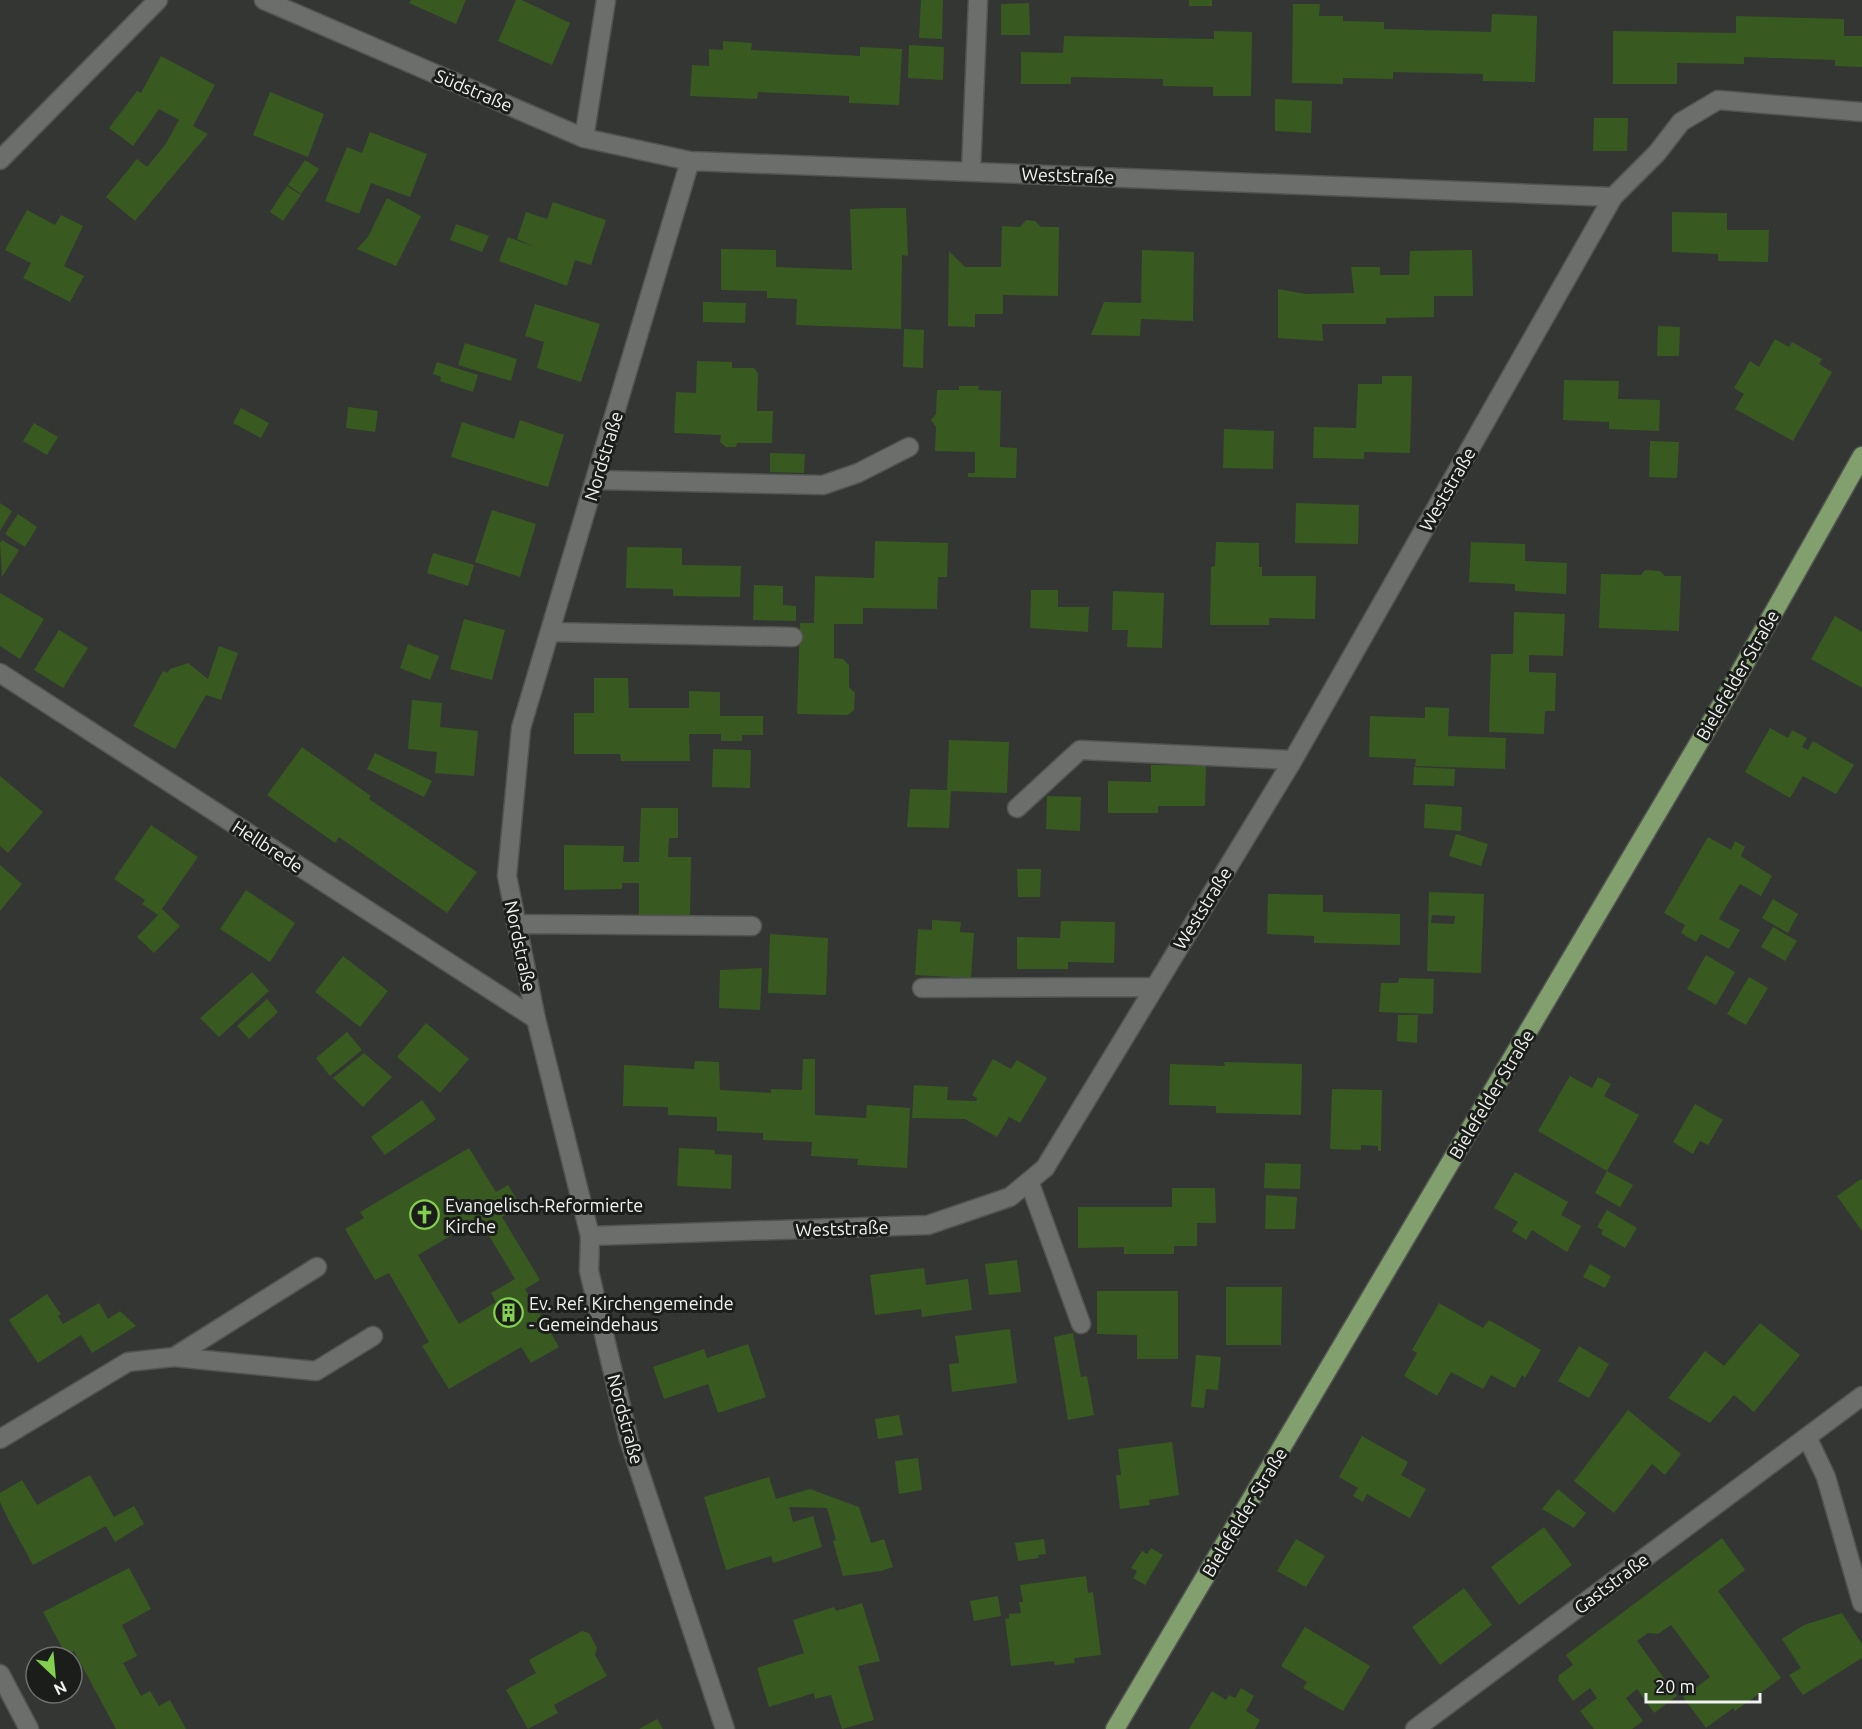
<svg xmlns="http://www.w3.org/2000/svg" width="1862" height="1729" font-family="Ubuntu,sans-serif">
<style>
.building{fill:#385a21;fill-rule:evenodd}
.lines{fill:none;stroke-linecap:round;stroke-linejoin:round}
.minor-casing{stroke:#525451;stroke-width:21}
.major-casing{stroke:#525451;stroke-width:21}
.minor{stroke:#6b6e6a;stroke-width:18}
.major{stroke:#81a06d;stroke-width:18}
.labels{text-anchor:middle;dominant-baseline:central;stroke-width:6;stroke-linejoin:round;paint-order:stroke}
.street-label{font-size:18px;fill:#f0f2ef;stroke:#1b1d1b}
.poi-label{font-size:18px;fill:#f0f2ef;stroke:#1b1d1b;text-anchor:start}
</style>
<rect width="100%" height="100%" fill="#333632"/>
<!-- building -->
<path class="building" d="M411,0h55l-10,24 -47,-21z
M516,0h6l48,23 -18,42 -54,-24z
M921,0h22l-1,39 -23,-1z
M1189,0h23v6h-23z
M1029,3l1,32h-29v-31z
M1293,4h27l-1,12h24v5l41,1v7l107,3 1,-18 45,2 -2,66 -52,-1v-7l-90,-2v7l-50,-1v6l-51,-1z
M1736,16l108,3v17h18v31l-27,-1v-6l-91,-3v7l-67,-1v21h-64v-53l123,2z
M1214,31l38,1 -1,64h-38v-9l-50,-1v-7l-92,-2v7h-50v-32l42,1 1,-17 150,3z
M723,41l29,2 -1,7 109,6v-9l42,2 -3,56 -50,-2v-7l-46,-2 -45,-2 -1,7 -67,-3 2,-31 17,1v-17l14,1z
M909,45l35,2 -1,33 -35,-2z
M161,56l54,29 -22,41 15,8 -73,87 -29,-24 31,-38 10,8 18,-22 14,-25 -20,-11 -26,37 -24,-18 28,-37 4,2z
M270,92l54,22 -16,43 -55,-22z
M1275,99l37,2 -1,32 -36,-2z
M1594,118h34l-1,33h-34z
M370,132l57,22 -17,43 -39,-14 -12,31 -34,-13 22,-54 15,6z
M305,160l14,9 -18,25 -13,-9z
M287,186l14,9 -18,26 -13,-9z
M387,198l34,18 -25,50 -39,-17 11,-12z
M553,202l53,18 -15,45 -16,-5 -8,26 -68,-25 9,-24 29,11 -20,-9 9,-27 21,7z
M885,208h21l2,48 -6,-1 -1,74 -105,-4 1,-26 -30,-1v-7l-46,-1v-41l55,1v17l76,3 -2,-61z
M27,210l28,15 6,-10 22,11 -19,40 20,10 -14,26 -47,-24 8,-15 -26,-13z
M1672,212l55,1v17h42l-1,32 -50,-1v-7l-46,-2z
M1026,220l9,1 6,6h18l-1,69 -55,-1v19h-28v13l-27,-1 1,-75 16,16h36l1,-41 18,1z
M456,224l33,12 -7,16 -32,-12z
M1142,250l52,2 -1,69 -52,-2 -1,17 -49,-1 13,-33 37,1z
M1472,250l1,46h-39v21l-48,1v6h-64l1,17 -45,-3v-49l27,5 49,-1 -3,-26h29v8h29l1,-24z
M703,302l43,1 -1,20 -42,-1z
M535,304l65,20 -19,58 -44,-14 7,-26 -19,-6z
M1658,326l22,1 -1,29h-22z
M904,329l20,1 -1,38 -20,-1z
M1775,339l14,8 3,-5 30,17 -3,5 13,8 -39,69 -58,-32 9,-15 -10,-6 16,-27 9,6z
M465,343l52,16 -6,22 -53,-16z
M697,361l35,1v6h22l4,5 -1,38h16l-1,32h-35l-1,4h-10l-6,-5 1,-7 -47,-2 2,-41 20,1z
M437,362l41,13 -5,17 -33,-11 1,-4 -8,-3z
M1382,376h30l-2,77 -46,-1v7l-51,-1 1,-31 42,1 2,-44h24z
M1564,380l55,1 -1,18 42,1 -1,31 -50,-2v-7l-46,-2z
M959,386h20l-1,4 23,1 -1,56 17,1 -1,30 -48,-1v-4h7v-21l-40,-1 1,-24 -5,-7 5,-6 1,-24h22z
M348,407l30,4 -3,21 -29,-4z
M241,408l28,15 -8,15 -28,-15z
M520,420l44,15 -16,52 -97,-30 11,-35 52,17z
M34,423l24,14 -11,18 -24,-14z
M1224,429l50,2 -1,38 -50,-1z
M1650,441l29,1 -2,36 -28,-1z
M770,453l35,1 -1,19 -34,-1z
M0,503l12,8 -12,20z
M1296,503l63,2 -1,39 -63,-1z
M492,510l44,14 -16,53 -45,-15z
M18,514l19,13 -12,20 -20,-13z
M2,540l17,10 -17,27 -2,-34z
M875,541l73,2 -1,34h-9l-1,32 -74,-1v16h-29v34l9,1 6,6v22l6,6 -1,17 -6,5 -51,-1 3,-91h14l1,-47 59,2z
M1216,542l43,1v24h3v9h54l-1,43 -46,-1v7h-59l1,-58 4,-1z
M1471,542l54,2v17l42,2 -1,31 -51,-3v-7l-46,-2z
M627,547l55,1v17l59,1 -1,31 -67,-1v-7l-47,-1z
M433,553l41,12 -6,21 -41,-13z
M1645,570l15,1 5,5h16l-2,55 -80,-3 2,-54 40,1z
M754,585l29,1v19l13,1v15l-43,-1z
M1031,590h27v17h31l-1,25 -58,-4z
M1113,591l51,2 -2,55 -35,-1 1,-17h-16z
M0,593l44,26 -24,40 -20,-13z
M1514,612l51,2 -2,42 -34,-1v17l27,1 -1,38h-10l-1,23 -55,-2 2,-78h22z
M1835,616l27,16v56l-51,-29z
M464,619l41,11 -13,50 -42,-11z
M59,630l29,18 -25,40 -29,-18z
M408,644l31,12 -9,24 -30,-12z
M219,646l19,7 -17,47 -15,-5 -31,54 -42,-23 30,-55 4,2 3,-4 18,-6 20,16z
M594,678h34l1,30h60v-17l31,1v24h43v19h-21v6h-21v-7h-32l1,27h-69l-1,-7h-46v-41h20z
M412,700l30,3 -2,24 38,4 -4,45 -39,-3 2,-21 -29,-3z
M1425,707l24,1 -1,28 58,2 -1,31 -90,-3 1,-7 -47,-2 1,-41 55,2z
M1770,728l18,10 4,-8 15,8 -5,9 6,3 5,-9 41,24 -18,29 -33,-18 -13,22 -45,-26z
M949,740l60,2 -2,51 -56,-2 -2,37 -42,-1 3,-38 37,1z
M302,747l69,49 -2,3 108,73 -30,41 -108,-76 -4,6 -68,-48z
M713,749l38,1 -1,38 -38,-1z
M375,753l57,28 -8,16 -57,-28z
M1151,765l55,1 -1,40h-47v7h-50v-32l43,1z
M1414,767l41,2 -1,17 -41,-1z
M0,776l43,36 -35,41 -8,-7z
M1047,796l34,1 -1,34 -34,-2z
M1425,804l37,3 -1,24 -37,-3z
M641,808h37v30h-9l-1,19h23l-1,60 -51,-1v-33h-17v6l-58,1v-45l60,1 -1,16h16z
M151,825l47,32 -36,52 18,17 -26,27 -17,-16 21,-22 -16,-11 3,-4 -31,-21z
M1456,834l32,10 -7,22 -32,-10z
M1708,837l23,13 4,-9 10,6 -4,9 31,20 -11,20 -21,-12 -10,16 -11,19 21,11 -11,19 -28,-15 -5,8 -15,-9 4,-8 -21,-12z
M0,865l22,19 -22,27z
M1017,869h24l-1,28h-22z
M246,890l49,33 -25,39 -50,-33z
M1429,892l55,2 -3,79 -54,-2zM1432,915l23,1 -1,8 -23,-1z
M1268,894l55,1v17l77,2v31l-86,-2v-7l-47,-2z
M1773,899l25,15 -10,19 -26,-15z
M932,920l29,2 -1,10 14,1 -3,45 -56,-3 3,-46 14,1z
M1061,921l54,1 -1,41 -46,-1v7h-51v-32l43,1z
M1773,927l24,14 -12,20 -24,-14z
M770,934l58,4 -2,57 -58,-2z
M1706,955l29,17 -19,33 -29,-16z
M343,956l45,35 -28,36 -45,-35z
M762,968l-2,42 -41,-2 1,-38z
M252,972l17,19 -50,46 -19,-19z
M1749,977l19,11 -22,37 -19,-11z
M1399,978l35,1 -1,35 -54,-2 2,-29h17z
M267,999l11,13 -29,27 -12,-13z
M1398,1015h20l-1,28 -20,-2z
M426,1023l43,36 -29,34 -43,-36z
M347,1032l15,18 -32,26 -14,-18z
M364,1053l28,24 -29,30 -30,-29z
M803,1059h12v56l51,3 1,-13 43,3 -3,60 -50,-3 1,-6 -47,-3 1,-14 -49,-2v-7l-46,-2v-14l-49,-2v-8l-45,-1 1,-41 70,4 1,-8 24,1 1,28 51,3v-4l31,1z
M993,1059l18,10 6,-9 30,18 -27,45 -11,-6 -12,20 -32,-18 -53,-1 2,-33 34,2 -1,13 29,1 1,-3 -5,-3z
M1224,1062l78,2 -1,51 -85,-2v-7l-47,-1 1,-41 55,2z
M1570,1076l22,12 6,-11 13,7 -7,12 35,19 -32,56 -69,-40z
M1332,1089l50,1 -1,61h-3v-5l-17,-1v5l-31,-1z
M422,1100l14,19 -51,36 -14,-18z
M1695,1104l28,16 -15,25 -8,-4 -7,13 -20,-12z
M469,1148l27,44 12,-7 13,21 -19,11 38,63 -15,9 34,58 -28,16 -10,-16 -72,42 -27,-43 7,-4 -40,-69 -14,7 -30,-51 19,-11 -4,-6zM479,1219l36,60 -24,14 5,9 -37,22 -41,-69z
M679,1148l36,2v4l17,1 -1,34 -54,-3z
M1265,1163l36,1 -1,25 -36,-1z
M1607,1171l26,14 -13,22 -25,-14z
M1515,1172l53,30 -7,13 20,11 -14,26 -35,-22 -6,10 -14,-9 6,-9 -24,-14z
M1861,1179l1,1v51l-25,-35z
M1172,1188h43l1,35h-19v23h-23v8h-50v-7l-46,1v-41h94z
M1266,1195l31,2 -2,32h-30z
M1607,1210l30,18 -12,20 -24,-14 2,-4 -6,-3z
M1017,1260l4,32 -32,3 -4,-31z
M1590,1264l21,12 -6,12 -22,-11z
M924,1268l2,17 42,-6 4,31 -50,7 -1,-8 -46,6 -5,-40z
M1226,1287h56l-1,58h-55z
M1097,1291h81v68h-41v-24l-40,-1z
M47,1294l14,20 -3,2 5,8 36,-21 9,16 12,-8 16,15 -44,27 -11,-18 -43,28 -29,-43z
M1439,1303l44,25 6,-8 52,30 -16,28 -3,-3 -7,13 -24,-13 -8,14 -32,-17 -14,24 -33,-20 13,-23 -5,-3z
M1760,1323l40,32 -46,57 -20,-17 -24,28 -42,-25 37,-47 19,15z
M1010,1329l7,54 -65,9 -3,-28 10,-1 -4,-27z
M1073,1333l8,44 6,-1 7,39 -26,5 -14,-83z
M748,1344l18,53 -48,16 -10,-29 -44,15 -11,-32 51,-18 3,9z
M1579,1346l30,18 -20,34 -31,-17z
M1196,1355l25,2 -3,33 -12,-1 -2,19 -13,-1z
M1628,1410l53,44 -16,21 -13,-11 -38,49 -40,-32z
M899,1415l4,20 -25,4 -3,-20z
M1362,1436l46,26 -7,13 25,14 -16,29 -43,-24 -4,8 -10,-6 5,-8 -19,-11z
M1172,1442l7,53 -30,5 1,5 -30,4 -4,-34h5l-3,-26z
M918,1458l4,32 -23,4 -4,-33z
M90,1475l24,42 20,-11 10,18 -29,18 -9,-16 -73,39 -24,-44 -9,-19v-9l22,-13 15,25z
M769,1477l7,22 34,-10 49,18 12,36 13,-4 9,28 -12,4 -38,5 -10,-35 3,-1 -9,-32 -38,-1 4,15 20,-6 9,31 -49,16 -2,-7 -45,14 -22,-73z
M1558,1489l28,24 -12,15 -32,-19z
M1544,1527l28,38 -53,40 -28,-38z
M1722,1538l23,32 -27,21 63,87 -46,33 -2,-3 -27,20 -23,-31 27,-20 -39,-52 -13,9 -10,-1 -11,8 40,55 -23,17 -17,-24 -11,9 17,23 -11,8h-38l-14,-18 17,-13 -7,-10 -17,13 -15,-21 1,-5 14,-10 -7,-10z
M1044,1539l2,15 -8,1 1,3 -21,3 -3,-18z
M1296,1539l29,17 -19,31 -29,-16z
M1151,1548l12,7 -18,30 -12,-7 4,-7 -6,-3 11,-17 5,3z
M129,1568l22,41 -29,16 15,31 -14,7 18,33 9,-5 9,15 11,-6 16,29h-70l-42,-78 -8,4 -23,-43z
M1086,1576l2,17 5,-1 8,63 -27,3 1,5 -20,2 -1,-4 -43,5 -6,-47 4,-1v-4l12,-1 -2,-11h4l-3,-17z
M1464,1588l28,37 -52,40 -28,-38z
M998,1596l3,20 -27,5 -4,-20z
M862,1603l18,58 -22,5 16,54 -32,9 -11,-34 -16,4 -1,-6 -45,14 -12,-39 47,-15 -11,-33 41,-13 2,4z
M1842,1613l20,31v14l-59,37 -14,-20 12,-7 -19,-29 22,-14z
M1305,1627l65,39 -27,45 -40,-23 4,-6 -26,-16z
M582,1631l7,2 8,15 -2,7 12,21 -53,29 4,8 -30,16 -22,-39 30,-17 -7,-13z
M1241,1688l13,8 -8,15 14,9 -5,9h-66l23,-38 14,9 3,-5 6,3z
M657,1719l6,10h-24z"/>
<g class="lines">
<defs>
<path id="minor" d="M264,0l320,138 106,23 923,36 -320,563 -248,408 -35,29 -82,28 -338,11
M584,138l22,-138
M0,160l158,-160
M690,161l-169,567 -14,148 29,143 54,217 -1,35 40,169 96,289
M971,171l7,-171
M1613,197l44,-44 24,-31 37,-22 144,12
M596,480l227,5 35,-12 51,-26
M550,632l243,5
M0,673l536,346
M1017,808l63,-58 213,10
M516,924l236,2
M922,988l232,-1
M1029,1181l52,143
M174,1357l143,-90
M1807,1437l19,40 36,126
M0,1439l128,-77 46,-5 142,14 57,-35
M0,1674l29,55
M1415,1729l447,-333"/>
<path id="major" d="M1115,1729l608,-1027 139,-246"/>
</defs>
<!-- minor casing -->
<use href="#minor" class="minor-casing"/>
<!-- major casing -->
<use href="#major" class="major-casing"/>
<!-- minor -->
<use href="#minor" class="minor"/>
<!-- major -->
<use href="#major" class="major"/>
</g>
<!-- icons -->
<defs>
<symbol id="church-ring" viewBox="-11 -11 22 22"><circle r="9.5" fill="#1b1d1b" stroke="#83d04e" stroke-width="1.5"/><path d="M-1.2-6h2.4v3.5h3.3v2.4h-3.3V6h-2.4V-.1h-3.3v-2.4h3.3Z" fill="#83d04e"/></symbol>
<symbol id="building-ring" viewBox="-11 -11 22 22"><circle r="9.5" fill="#1b1d1b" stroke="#83d04e" stroke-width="1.5"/><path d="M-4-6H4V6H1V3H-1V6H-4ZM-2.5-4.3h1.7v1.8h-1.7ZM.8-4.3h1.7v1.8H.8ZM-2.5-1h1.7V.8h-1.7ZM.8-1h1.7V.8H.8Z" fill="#83d04e"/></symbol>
</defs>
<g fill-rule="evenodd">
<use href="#church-ring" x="408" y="1198" width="33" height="33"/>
<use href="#building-ring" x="492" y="1296" width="33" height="33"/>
</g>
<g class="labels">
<!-- street labels -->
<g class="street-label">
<text transform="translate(474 90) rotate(23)">Südstraße</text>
<text transform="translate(1068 175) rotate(2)">Weststraße</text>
<text transform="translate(603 456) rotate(-73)">Nordstraße</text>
<text transform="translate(1447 489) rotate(-60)">Weststraße</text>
<text transform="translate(1737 675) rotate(-60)">Bielefelder Straße</text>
<text transform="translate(268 846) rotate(33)">Hellbrede</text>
<text transform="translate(1202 908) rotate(-58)">Weststraße</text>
<text transform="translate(521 946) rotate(78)">Nordstraße</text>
<text transform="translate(1491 1094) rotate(-59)">Bielefelder Straße</text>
<text transform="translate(842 1228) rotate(-2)">Weststraße</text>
<text transform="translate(626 1419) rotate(75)">Nordstraße</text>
<text transform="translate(1244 1512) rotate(-59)">Bielefelder Straße</text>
<text transform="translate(1611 1583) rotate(-37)">Gaststraße</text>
</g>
<!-- poi labels -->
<g class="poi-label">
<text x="445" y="1205">Evangelisch-Reformierte<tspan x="445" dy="21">Kirche</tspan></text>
<text x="529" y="1303">Ev. Ref. Kirchengemeinde<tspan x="529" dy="21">- Gemeindehaus</tspan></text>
</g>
</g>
<!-- north arrow -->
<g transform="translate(54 1675) rotate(154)"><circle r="28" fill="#1b1d1b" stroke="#707270" stroke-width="1.5"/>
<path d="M0-4.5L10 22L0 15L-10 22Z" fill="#83d04e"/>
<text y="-9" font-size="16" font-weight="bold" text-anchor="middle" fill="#f0f2ef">N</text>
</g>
<!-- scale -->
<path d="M1646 1693v9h114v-9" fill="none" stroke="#f0f2ef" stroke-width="3"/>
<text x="1655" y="1693" font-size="18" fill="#f0f2ef" stroke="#1b1d1b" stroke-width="4.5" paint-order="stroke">20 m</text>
</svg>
